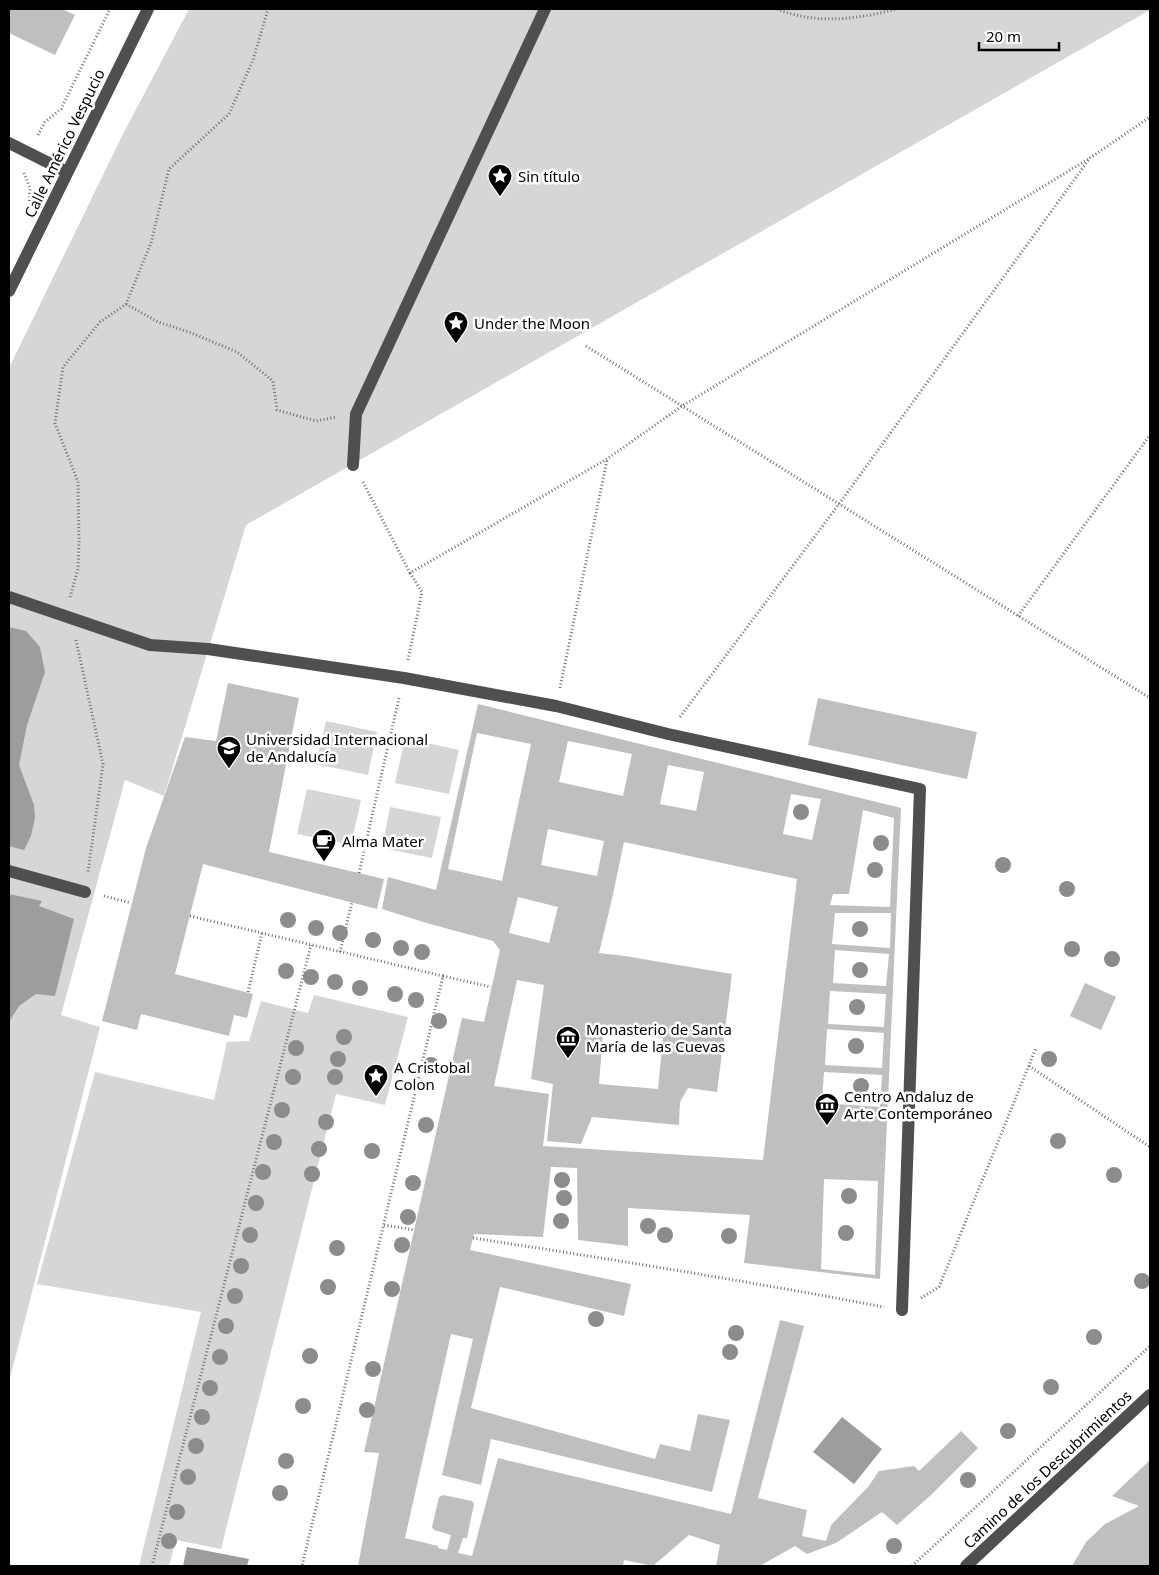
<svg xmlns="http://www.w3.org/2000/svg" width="1159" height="1575" font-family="'Noto Sans',sans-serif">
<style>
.green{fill:#d6d6d6}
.water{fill:#9d9d9d}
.building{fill:#bfbfbf;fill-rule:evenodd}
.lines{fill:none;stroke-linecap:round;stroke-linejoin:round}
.path{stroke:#717171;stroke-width:3;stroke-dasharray:1 2.5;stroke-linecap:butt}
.minor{stroke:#4f4f4f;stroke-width:12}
.tree{fill:#8c8c8c}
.labels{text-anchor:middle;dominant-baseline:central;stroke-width:5;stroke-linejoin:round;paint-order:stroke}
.street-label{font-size:15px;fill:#000;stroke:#fff}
.poi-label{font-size:15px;fill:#000;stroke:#fff;text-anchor:start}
</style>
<rect width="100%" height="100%" fill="#fff"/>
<!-- green -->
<path class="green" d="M189,9h961v1l-904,515 -82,271 -39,-16 -64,235 39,12 -91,355v-1014l114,-234z
M326,721l51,11 -9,43 -52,-11z
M405,738l54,12 -10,44 -54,-11z
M307,789l54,11 -10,45 -54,-11z
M390,807l51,10 -9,41 -50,-10z
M314,995l94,22 -23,88 -49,-11 -115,455 -45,-9 -7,26h-30l62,-254 -164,-28 58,-212 119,28 13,-58 22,-1 12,-40 47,12z"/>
<!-- water -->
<path class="water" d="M9,627l17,4 14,16 5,25 -18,53 -8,40 15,40 1,13 -4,18 -7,14 -15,-4z
M9,894l33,7 -3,5 35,13 -19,77 -19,-2 -17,12 -10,16z
M842,1417l40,32 -28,35 -41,-32z
M187,1547l62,12 -2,7h-64z"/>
<!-- building -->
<path class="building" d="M9,9h53l13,6 -20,40 -46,-22z
M228,683l71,15 -30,154 115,27 -7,30 -174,-45 -28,110 78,20 -6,24 -13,-3 -5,21 -88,-22 -4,16 -35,-9 44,-173 39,-111 31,4z
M818,698l159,34 -10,47 -159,-34z
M478,704l423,104 -21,471 -136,-16 6,-48 -122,-7v38l-50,-6 -1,-72 -26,-1 -8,70 -69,-3 -4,16 161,34 -7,32 -124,-29 -29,121 184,51 5,-15 30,7 8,-37 32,6 -18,72 -221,-53 -10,46 -39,-10 31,-136 -22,-5 -46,204 33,8v2l9,2 4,-15 -17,-5 -2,-3 7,-30 4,-2 29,6 2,3 -7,34h-4l-5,15 14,3 26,-98 233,56 49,-194 24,6 -46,172 49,12 -5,26 24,5 5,-16 37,-38 11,-16 35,-5 5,5 42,-40 17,17 -47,47 -34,30 -15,-13 -46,31 -29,11 -12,-8 -35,20h-44l4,-21 -31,-10 -36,31 -29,-6 -1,6h-265l21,-113 -15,-1 98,-434 22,4 16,-72 -7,-9 -63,-17 -48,-15 6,-32 48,13zM477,733l54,11 -29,137 -54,-12zM568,741l64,13 -9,42 -64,-14zM668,765l36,7 -8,39 -36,-7zM791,794l30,5 -9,41 -29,-6zM863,810l31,8 -4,89 -60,-2 3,-11h16zM548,829l56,12 -7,35 -56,-11zM624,842l173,37 -34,281 -220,-14 6,-52 -55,-8 23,-106 27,5 -13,94 22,5 -6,57 34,3 11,-27 87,8 1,-23 8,-14 29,4 15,-118 -107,-18 -26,-3 13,-54zM518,897l40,10 -9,36 -40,-10zM835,913h56l-1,35 -58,-4zM835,950l54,4 -3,32 -53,-3zM830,991l56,3 -2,33 -56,-3zM827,1029l57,4 -2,35 -57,-3zM603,1033l60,5 -5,51 -59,-5zM824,1072l58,3 -2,32 -58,-4zM824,1179l54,2 -3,94 -54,-6z
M1085,983l31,14 -15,33 -31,-14z
M1150,1460v106h-78l14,-24 19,-18 34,-18 -27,-10z"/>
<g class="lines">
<!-- path -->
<path class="path" d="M777,9c39,16 81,10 120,0
M38,135l7,-13 16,-13 49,-100
M24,173l6,15 -1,15
M126,304l32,18 31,10 48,20 36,29 4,29 39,11 21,-4
M586,346l564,352
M363,482l47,91 197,-114 75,-53 408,-248
M70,597l8,-28 1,-27 -1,-60 -23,-59 8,-56 37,-45 26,-18 25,-61 18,-74 60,-55 24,-54 15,-51
M1018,616l132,-181
M76,640l27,124 -15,108
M408,660l14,-68 -12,-19
M560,688l47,-228
M680,717l159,-213 251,-346 60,-41
M359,873l40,-175
M104,896l27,7
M190,916l253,60 -141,590
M340,952l12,-50
M443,976l48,11
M248,992l14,-59
M1029,1066l121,81
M384,1225l30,5
M473,1238c137,21 274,43 411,69
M921,1298l18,-11 97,-239
M152,1566l159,-621
M912,1566l238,-220"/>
<!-- minor -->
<path class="minor" d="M9,143l58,29
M9,291l139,-282
M353,465l3,-51 189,-405
M9,597l141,48 58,4 196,29 152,28 112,28 252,55 -18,521
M9,871l76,21
M966,1566l184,-171"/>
</g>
<!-- trees -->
<g class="tree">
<circle cx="801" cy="812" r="8"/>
<circle cx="881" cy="843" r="8"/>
<circle cx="1003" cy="865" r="8"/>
<circle cx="875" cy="870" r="8"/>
<circle cx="1067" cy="889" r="8"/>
<circle cx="288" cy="920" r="8"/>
<circle cx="316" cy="928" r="8"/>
<circle cx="860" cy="929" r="8"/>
<circle cx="340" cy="933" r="8"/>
<circle cx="373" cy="940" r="8"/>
<circle cx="401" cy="948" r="8"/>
<circle cx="1072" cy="949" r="8"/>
<circle cx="422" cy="952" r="8"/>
<circle cx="1112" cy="959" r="8"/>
<circle cx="860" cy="970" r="8"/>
<circle cx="286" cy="971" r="8"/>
<circle cx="311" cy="977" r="8"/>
<circle cx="335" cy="982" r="8"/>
<circle cx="360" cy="988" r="8"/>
<circle cx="395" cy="994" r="8"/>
<circle cx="416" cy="1000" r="8"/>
<circle cx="857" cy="1007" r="8"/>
<circle cx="439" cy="1021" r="8"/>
<circle cx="344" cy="1037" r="8"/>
<circle cx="856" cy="1046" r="8"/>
<circle cx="296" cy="1048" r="8"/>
<circle cx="338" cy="1059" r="8"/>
<circle cx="1049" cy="1059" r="8"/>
<circle cx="431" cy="1065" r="8"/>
<circle cx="293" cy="1077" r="8"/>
<circle cx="335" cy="1077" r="8"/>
<circle cx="861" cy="1086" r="8"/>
<circle cx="282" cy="1110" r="8"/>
<circle cx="326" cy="1122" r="8"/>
<circle cx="426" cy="1125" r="8"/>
<circle cx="1058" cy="1141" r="8"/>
<circle cx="274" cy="1142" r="8"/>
<circle cx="319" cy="1149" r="8"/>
<circle cx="372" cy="1151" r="8"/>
<circle cx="263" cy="1172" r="8"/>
<circle cx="312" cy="1174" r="8"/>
<circle cx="1114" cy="1175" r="8"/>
<circle cx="562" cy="1180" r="8"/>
<circle cx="413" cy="1183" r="8"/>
<circle cx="849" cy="1196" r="8"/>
<circle cx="564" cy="1198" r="8"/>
<circle cx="256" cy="1203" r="8"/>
<circle cx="408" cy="1217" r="8"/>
<circle cx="561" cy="1221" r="8"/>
<circle cx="648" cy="1226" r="8"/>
<circle cx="846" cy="1233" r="8"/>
<circle cx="250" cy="1235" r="8"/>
<circle cx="665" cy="1235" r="8"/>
<circle cx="729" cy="1236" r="8"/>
<circle cx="402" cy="1245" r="8"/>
<circle cx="337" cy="1248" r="8"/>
<circle cx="241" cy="1266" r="8"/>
<circle cx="1142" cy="1281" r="8"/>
<circle cx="328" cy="1287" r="8"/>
<circle cx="392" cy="1289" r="8"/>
<circle cx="235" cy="1296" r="8"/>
<circle cx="596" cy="1319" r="8"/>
<circle cx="226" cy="1326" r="8"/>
<circle cx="736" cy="1333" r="8"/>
<circle cx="1094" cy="1337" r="8"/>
<circle cx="730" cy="1352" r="8"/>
<circle cx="310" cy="1356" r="8"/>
<circle cx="220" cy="1357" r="8"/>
<circle cx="373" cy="1369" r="8"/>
<circle cx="1051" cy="1387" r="8"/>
<circle cx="210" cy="1388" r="8"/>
<circle cx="303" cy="1406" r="8"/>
<circle cx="367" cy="1410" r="8"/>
<circle cx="202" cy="1417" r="8"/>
<circle cx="1008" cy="1431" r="8"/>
<circle cx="196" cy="1446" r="8"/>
<circle cx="286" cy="1461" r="8"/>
<circle cx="188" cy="1477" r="8"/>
<circle cx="968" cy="1480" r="8"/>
<circle cx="280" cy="1493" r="8"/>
<circle cx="177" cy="1512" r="8"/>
<circle cx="169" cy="1541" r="8"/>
<circle cx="894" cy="1546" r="8"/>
</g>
<!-- icons -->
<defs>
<symbol id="sight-pin" viewBox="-11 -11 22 30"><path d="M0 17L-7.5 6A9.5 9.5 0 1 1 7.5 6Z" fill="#000" stroke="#fff"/><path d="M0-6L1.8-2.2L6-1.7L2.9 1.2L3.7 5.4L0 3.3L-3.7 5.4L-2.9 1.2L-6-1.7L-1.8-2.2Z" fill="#fff"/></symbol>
<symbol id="university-pin" viewBox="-11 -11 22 30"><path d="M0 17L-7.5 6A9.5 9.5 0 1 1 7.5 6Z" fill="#000" stroke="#fff"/><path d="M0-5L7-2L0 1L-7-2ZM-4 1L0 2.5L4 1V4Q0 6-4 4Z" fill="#fff"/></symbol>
<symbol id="cafe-pin" viewBox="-11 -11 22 30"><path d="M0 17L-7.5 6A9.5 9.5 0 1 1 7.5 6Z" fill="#000" stroke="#fff"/><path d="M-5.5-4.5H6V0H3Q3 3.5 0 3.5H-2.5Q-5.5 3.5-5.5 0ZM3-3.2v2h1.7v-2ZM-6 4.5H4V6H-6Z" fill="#fff"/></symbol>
<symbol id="museum-pin" viewBox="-11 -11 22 30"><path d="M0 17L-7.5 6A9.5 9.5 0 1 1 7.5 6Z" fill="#000" stroke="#fff"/><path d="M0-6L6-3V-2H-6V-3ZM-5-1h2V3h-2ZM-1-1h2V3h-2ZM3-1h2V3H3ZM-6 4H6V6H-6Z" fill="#fff"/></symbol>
</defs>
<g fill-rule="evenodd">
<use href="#sight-pin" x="486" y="162" width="28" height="38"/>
<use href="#sight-pin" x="442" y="309" width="28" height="38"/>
<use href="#university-pin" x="215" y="734" width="28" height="38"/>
<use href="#cafe-pin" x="310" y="827" width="28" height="38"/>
<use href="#museum-pin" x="554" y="1024" width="28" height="38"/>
<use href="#sight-pin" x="362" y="1062" width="28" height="38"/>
<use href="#museum-pin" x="813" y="1091" width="28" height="38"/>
</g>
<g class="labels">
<!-- street labels -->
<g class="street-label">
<text transform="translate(64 143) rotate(-64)">Calle Américo Vespucio</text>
<text transform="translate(1047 1469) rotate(-43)">Camino de los Descubrimientos</text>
</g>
<!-- poi labels -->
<g class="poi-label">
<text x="518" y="176">Sin título</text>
<text x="474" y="323">Under the Moon</text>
<text x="246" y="739">Universidad Internacional<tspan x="246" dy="17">de Andalucía</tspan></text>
<text x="342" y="841">Alma Mater</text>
<text x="586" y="1029">Monasterio de Santa<tspan x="586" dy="17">María de las Cuevas</tspan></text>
<text x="394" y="1067">A Cristobal<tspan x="394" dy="17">Colon</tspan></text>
<text x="844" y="1096">Centro Andaluz de<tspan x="844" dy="17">Arte Contemporáneo</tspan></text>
</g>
</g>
<!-- border -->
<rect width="1159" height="1575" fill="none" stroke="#000000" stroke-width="20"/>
<!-- scale -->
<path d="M979 42v8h80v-8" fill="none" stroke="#000000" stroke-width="2.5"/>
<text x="986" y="42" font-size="15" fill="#000000" stroke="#ffffff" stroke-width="4" paint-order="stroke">20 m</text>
</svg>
